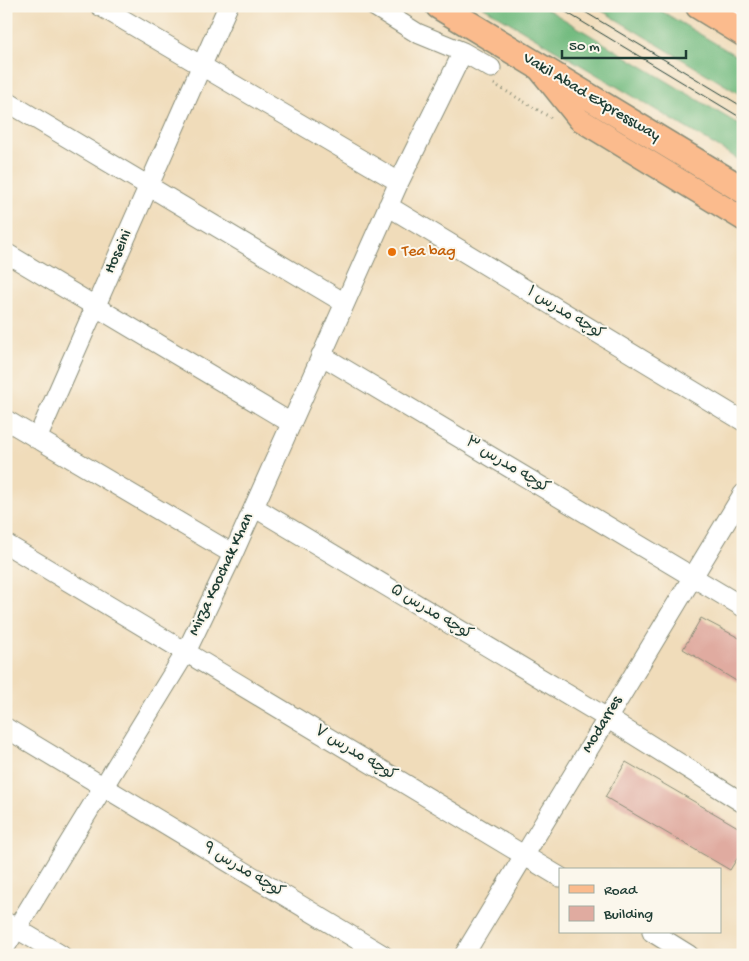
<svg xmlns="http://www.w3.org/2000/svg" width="749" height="961" font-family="'Gochi Hand','Playpen Sans Arabic',sans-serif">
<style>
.forest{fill:#73bb80;stroke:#497c5a}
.building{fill:#e0aba0}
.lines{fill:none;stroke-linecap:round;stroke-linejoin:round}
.minor-casing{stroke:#888c77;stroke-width:21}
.major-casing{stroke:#888c77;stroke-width:25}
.highway-casing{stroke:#888c77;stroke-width:29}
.path{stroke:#888c77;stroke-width:3;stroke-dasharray:1 4;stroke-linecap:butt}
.minor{stroke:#fff;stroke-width:19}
.major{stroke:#fbbb8d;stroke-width:22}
.highway{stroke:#fbbb8d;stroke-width:26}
.tram{stroke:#1f3d34;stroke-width:1}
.food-dot{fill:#e8710a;stroke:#fbf7ec;stroke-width:2}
.labels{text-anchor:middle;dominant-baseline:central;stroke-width:4;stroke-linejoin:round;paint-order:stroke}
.street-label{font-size:16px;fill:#1f3d34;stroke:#fbf7ec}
.food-label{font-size:16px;fill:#c56008;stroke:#fbf7ec;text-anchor:start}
</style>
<rect width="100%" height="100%" fill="#fbf7ec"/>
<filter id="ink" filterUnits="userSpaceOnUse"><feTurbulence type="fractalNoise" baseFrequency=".02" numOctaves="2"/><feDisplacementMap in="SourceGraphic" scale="10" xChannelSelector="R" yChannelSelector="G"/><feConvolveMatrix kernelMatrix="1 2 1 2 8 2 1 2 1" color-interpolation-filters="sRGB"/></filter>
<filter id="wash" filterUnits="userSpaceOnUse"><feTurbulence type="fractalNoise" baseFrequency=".0096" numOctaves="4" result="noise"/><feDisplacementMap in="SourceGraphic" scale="20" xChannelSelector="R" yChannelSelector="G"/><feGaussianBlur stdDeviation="1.12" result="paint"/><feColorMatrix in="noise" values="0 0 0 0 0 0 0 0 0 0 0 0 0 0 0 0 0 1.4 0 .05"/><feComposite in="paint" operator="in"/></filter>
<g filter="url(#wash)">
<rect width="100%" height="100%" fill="#f0dcba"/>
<!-- forest -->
<path class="forest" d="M482,6h60l201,121v35z
M594,6h59l90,54v36z"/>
<g id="blocks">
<!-- building -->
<path class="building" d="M701,618l42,22v45l-60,-36z
M626,762l117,68v19l-13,21 -125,-73z"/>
</g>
</g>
<g filter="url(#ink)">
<use href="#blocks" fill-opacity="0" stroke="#888c77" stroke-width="1"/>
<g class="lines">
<defs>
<path id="minor" d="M100,6l299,176
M374,6l43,27 46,19 28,16
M740,6l3,2
M6,101l337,201
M388,206l355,215
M6,253l285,170
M321,355l422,252
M6,420l227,134
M37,439l191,-433
M254,507l353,211 136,85
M6,544l554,333
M6,728l377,227
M7,923l54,32
M652,932l37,23
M6,946l180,-294 47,-98 166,-372 64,-130
M464,955l279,-461"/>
<path id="major" d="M539,69l40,50 164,100"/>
<path id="highway" d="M439,6l304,184
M699,6l44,27"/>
</defs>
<!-- minor casing -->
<use href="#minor" class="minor-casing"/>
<!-- major casing -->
<use href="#major" class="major-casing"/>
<!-- highway casing -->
<use href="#highway" class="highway-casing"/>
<!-- path -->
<path class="path" d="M494,84l59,35"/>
<!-- minor -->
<use href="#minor" class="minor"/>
<!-- major -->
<use href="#major" class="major"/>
<!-- highway -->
<use href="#highway" class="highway"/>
<!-- tram -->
<path class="tram" d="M556,6l187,113
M575,6l168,101"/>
</g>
</g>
<!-- markers -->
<circle class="food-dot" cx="392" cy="252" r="5"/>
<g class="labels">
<!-- street labels -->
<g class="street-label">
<text transform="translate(591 98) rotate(31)">Vakil Abad Expressway</text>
<text transform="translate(119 252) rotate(-66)">Hoseini</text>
<text transform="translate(565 314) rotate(31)">کوچه مدرس ۱</text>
<text transform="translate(507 466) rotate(31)">کوچه مدرس ۳</text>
<text transform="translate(222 575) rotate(-65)">Mirza Koochak Khan</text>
<text transform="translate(431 613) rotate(31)">کوچه مدرس ۵</text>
<text transform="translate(603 725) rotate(-59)">Modarres</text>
<text transform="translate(355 754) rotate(31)">کوچه مدرس ۷</text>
<text transform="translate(243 871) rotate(31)">کوچه مدرس ۹</text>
</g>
<!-- food labels -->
<g class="food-label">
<text x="402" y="252">Tea bag</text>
</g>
</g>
<!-- margin -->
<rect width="749" height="961" fill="none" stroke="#fbf7ec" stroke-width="25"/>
<!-- legend -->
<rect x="559" y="868" width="162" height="65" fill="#fbf7ec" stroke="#a3ada2"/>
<rect x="569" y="885" width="25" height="8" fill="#fbbb8d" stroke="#a3ada2"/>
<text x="604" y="894" font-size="15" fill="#1f3d34">Road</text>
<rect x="569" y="906" width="25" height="15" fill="#e0aba0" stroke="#a3ada2"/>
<text x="604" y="918" font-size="15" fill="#1f3d34">Building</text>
<!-- scale -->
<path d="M562 50v8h124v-8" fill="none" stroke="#1f3d34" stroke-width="2.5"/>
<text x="569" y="50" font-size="15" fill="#1f3d34" stroke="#fbf7ec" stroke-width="4" paint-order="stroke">50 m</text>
</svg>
